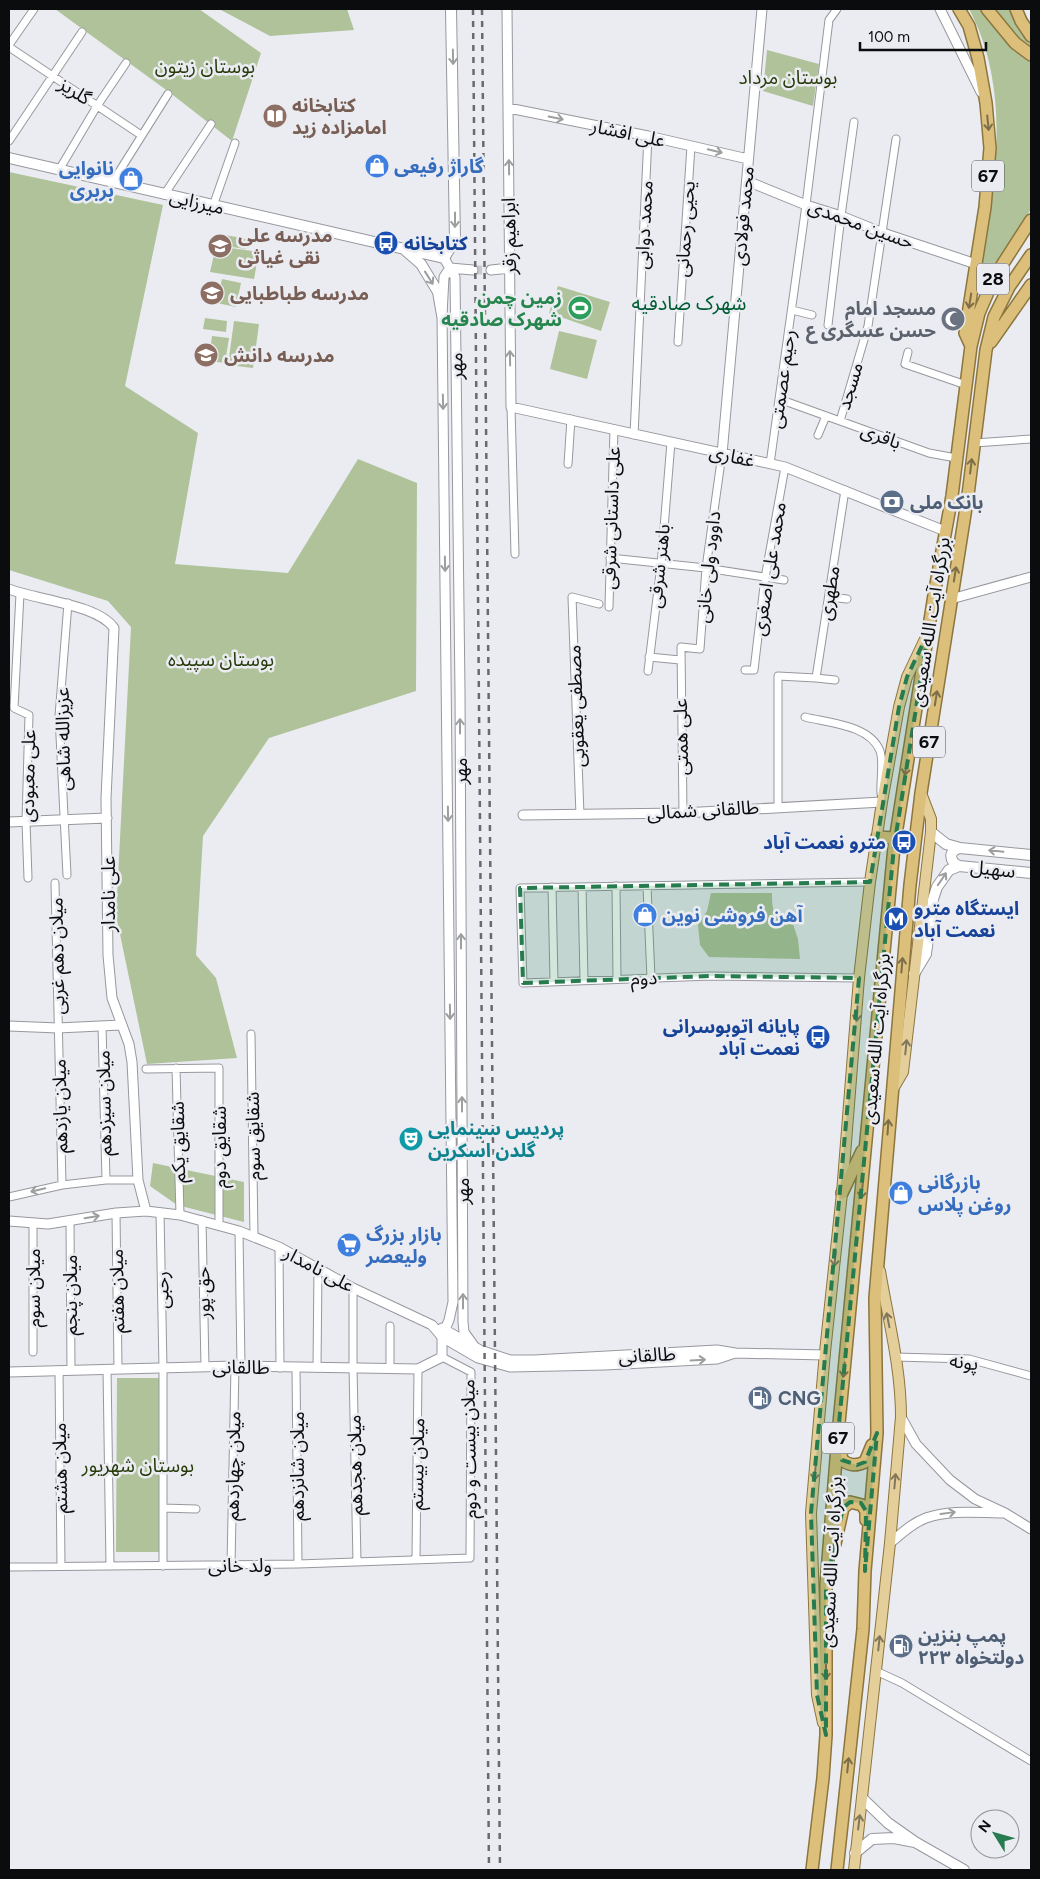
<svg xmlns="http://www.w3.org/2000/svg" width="1040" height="1879" font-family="Figtree,'Noto Sans Arabic',sans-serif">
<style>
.green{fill:#afc29a}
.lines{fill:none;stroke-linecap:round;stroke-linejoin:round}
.tertiary-tunnel{stroke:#c9cad0;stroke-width:9;stroke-dasharray:9 4.5;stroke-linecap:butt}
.minor-casing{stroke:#96989e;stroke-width:9}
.tertiary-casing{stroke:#96989e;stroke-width:11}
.secondary-casing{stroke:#96989e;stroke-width:12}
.primary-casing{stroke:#8c763e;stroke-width:12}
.trunk-casing{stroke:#8c763e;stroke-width:14}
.minor{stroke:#fff;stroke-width:7}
.tertiary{stroke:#fff;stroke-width:9}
.secondary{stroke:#fff;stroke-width:10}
.primary{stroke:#e4cf9b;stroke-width:10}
.trunk{stroke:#dbbf7a;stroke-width:11}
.rail{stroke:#686a6d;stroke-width:2.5;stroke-dasharray:6 6;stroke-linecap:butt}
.oneway{stroke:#9d9e9e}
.oneway2{stroke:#7d6e49}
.oneway3{stroke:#82775b}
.marked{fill:#267c4f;fill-opacity:0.2;stroke:#267c4f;stroke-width:4;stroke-dasharray:10 6;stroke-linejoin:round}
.labels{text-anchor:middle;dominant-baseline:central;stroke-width:5;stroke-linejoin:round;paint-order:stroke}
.shield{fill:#eaecf2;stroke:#4e4f52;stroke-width:1}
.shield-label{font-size:18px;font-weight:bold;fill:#0b0c0d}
.park-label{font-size:19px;fill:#283a0a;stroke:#eaecf2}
.street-label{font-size:19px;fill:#0b0c0d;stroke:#eaecf2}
.education-label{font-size:19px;font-weight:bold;fill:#785e54;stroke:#eaecf2;text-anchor:start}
.shop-label{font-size:19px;font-weight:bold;fill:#366cbe;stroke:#eaecf2;text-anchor:start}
.transit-label{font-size:19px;font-weight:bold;fill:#164399;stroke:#eaecf2;text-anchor:start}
.leisure-label{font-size:19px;font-weight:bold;fill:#27864d;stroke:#eaecf2;text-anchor:end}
.worship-label{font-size:19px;font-weight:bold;fill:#5b616d;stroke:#eaecf2;text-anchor:end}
.service-label{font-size:19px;font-weight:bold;fill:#4e5e75;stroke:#eaecf2;text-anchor:start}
.culture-label{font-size:19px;font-weight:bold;fill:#0d838f;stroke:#eaecf2;text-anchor:start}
.neighbourhood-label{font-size:20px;fill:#005b33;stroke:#eaecf2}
</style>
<rect width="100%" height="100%" fill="#eaecf2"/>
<!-- green -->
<path class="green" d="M55,9h144l62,44 -29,88 -63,-49z
M219,9h128l7,21 -84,6z
M969,9h14c15,24 26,34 48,51v149l-54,85c15,-93 39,-197 -8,-285z
M992,9h21l7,22 11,12v7l-10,-8z
M767,50l52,14 -6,42 -50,-15z
M9,172l154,33 -38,181 73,47 -23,131 113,9 70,-114 59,24 -1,208 -147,47 -66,98 -7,119 20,23 21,80 -90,6 -31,-149 15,-288 -23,-26 -99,-31z
M225,235l23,4 -2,10 -22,-3z
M216,246l43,6 -5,27 -44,-7z
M222,279l19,4 -5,24 -19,-4z
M558,286l52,16 -9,29 -52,-18z
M205,318l22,3 -1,11 -23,-3z
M234,321l25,3 -6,44 -25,-3z
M559,331l38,9 -10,39 -37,-10z
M212,336l17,2 -4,25 -16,-2z
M711,893h61c0,20 2,23 21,31l5,15 2,20 -91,-2 -9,-12 -2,-20 9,-14z
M153,1163l91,19v40l-67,-17 -27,-19z
M117,1378h43l-1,174h-43z"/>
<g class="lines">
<!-- tertiary-tunnel -->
<path class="tertiary-tunnel" d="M473,270h18"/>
<defs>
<path id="minor" d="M9,45l25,-36
M9,47l132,88
M9,141l73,-109
M59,170l38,-64 29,-43
M112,183l56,-89
M164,195l47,-71
M213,206l22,-63
M792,310l20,5
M828,325l13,-109 13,-94
M678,342l13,-196
M908,352l-3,12 61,21
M779,399l150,54 27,5
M511,407l4,147
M840,421l28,-95 28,-187
M634,435l14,-299
M818,435l8,-19
M974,443l57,-4
M568,464l3,-45
M770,464l36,-259 23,-185 8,-11
M610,558l96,10 78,12
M20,594l-6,114 15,7 -3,107 2,56
M829,597l18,2
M609,607l5,-178
M649,657l31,3
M745,670h9l11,-92 20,-111
M648,671l13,-106 10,-123
M835,680l-19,-2 29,-188
M805,717c24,6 65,8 75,34 4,11 0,31 1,43
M778,806v-130l38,2
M683,813l-2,-166 19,2 6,-81 16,-114
M580,815l-8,-218 27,7
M67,875l-8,-159 9,-113
M55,883l7,302
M616,886l1,93
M647,886l4,92
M552,887l2,94
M582,887l2,93
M859,978l-148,-2 -188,7 -3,-95 350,-6
M102,1026l4,154
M251,1034l3,203
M176,1068l4,147
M146,1069l73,-1v158
M9,1197l53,-12 44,-5h32
M160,1212l3,156v198
M116,1213l2,156
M70,1220l1,150
M202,1220l3,147
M239,1231l2,135
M279,1247l1,121
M353,1288v79l4,195
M390,1326v42
M33,1352v-128
M895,1357l74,2 62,17
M296,1368l2,196
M317,1368l1,-100
M107,1369l3,197
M59,1370l2,196
M163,1508l33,1
M416,1559l2,-190
M231,1565l4,-199
M9,1567l289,-3 172,-6 1,-186 -29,-15
M876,1671l26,12 129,78"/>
<path id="tertiary" d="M507,9l4,398 274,60 160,64
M940,9l41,83
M508,108l140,28 100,23
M747,181l59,24 35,11 42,17 93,31
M444,258l11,19 5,414 3,631 1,10 10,14
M450,268l23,2
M491,270l19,-2
M722,454l40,-445
M9,589c27,11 88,15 105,39l-8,170 2,157 4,43 17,46 3,18 6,118 8,31
M951,599l80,-22
M523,815l160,-2 199,-11
M9,822l98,-4
M9,1026l49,2 63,-3
M9,1221l39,3 68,-11 30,-2 34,4 59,16 40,16 74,41 79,37 10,12 36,21 32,9 95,-2 112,-6 18,-6
M442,1328l38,22 30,10h24l183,-10 18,3 90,2
M9,1372l226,-6 183,3 24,-12v-20l7,-17 4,-18 -11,-987 2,-38 6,-9
M1005,1513l26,16
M890,1543c11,-9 22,-20 36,-25 25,-9 53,-5 79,-5l-30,-14 -25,-19 -34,-36 -15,-27"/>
<path id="secondary" d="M9,158l435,100 11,-18 -4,-231
M405,250l16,14 17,28 4,23
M931,832l15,12 14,4 71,7
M959,866c-10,-4 -11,-16 1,-18
M914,974l12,-20 7,-55 4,-12 12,-17 10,-4 72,7
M915,1842l49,28
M855,1853l17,-14 22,-1 21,4 -27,-19 -26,-25"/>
<path id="primary" d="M893,1089l10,-17 28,-240v-13l-10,-26
M823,1723l-6,-28 -6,-182 14,-161 17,-159 17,-215 11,-96 12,-80 17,-95 8,-30 18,-38
M854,1870l36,-327 11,-126c0,-50 -13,-98 -21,-146"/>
<path id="trunk" d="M959,9l10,17 9,32 8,45 4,45 -5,59 -20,126 6,13
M987,9l28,34 16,12
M1016,9l5,12 10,15
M991,342l40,-57
M877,837l18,1
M842,1193l20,-42
M840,1448l2,12c8,6 14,6 23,2l7,-17
M835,1544l8,-36 7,-6 12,3 4,6v9
M812,1870l11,-92 3,-43v-150l12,-151 56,-587 40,-252 18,-99 19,-150 8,-33 16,-37 36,-56
M837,1870l26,-241 2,-58 12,-138 -2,-135 35,-413 11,-92 47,-298 18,-145 8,-33 15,-30 22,-32"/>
</defs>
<!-- minor casing -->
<use href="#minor" class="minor-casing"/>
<!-- tertiary casing -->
<use href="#tertiary" class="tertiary-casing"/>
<!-- secondary casing -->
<use href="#secondary" class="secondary-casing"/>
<!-- primary casing -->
<use href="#primary" class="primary-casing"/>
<!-- trunk casing -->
<use href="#trunk" class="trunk-casing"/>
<!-- minor -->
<use href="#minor" class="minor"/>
<!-- tertiary -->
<use href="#tertiary" class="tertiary"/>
<!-- secondary -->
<use href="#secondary" class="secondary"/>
<!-- primary -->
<use href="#primary" class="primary"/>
<!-- trunk -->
<use href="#trunk" class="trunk"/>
<!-- rail -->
<path class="rail" d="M473,9l16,1861
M482,9l18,1861"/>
</g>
<!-- one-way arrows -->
<defs><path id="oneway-shaft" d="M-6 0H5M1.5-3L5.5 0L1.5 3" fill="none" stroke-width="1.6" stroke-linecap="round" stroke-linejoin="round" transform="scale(1.25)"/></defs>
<g class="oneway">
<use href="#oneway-shaft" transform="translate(453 57) rotate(89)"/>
<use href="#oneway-shaft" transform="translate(556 118) rotate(11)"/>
<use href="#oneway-shaft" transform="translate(715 151) rotate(13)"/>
<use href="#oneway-shaft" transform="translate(509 167) rotate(-91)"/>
<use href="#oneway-shaft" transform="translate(455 220) rotate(90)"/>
<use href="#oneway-shaft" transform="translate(429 278) rotate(58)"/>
<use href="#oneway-shaft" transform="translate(510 358) rotate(-91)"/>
<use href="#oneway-shaft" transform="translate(443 402) rotate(89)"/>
<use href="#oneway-shaft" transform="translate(445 564) rotate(89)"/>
<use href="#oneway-shaft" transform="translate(460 726) rotate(-90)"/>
<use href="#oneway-shaft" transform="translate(448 814) rotate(89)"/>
<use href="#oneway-shaft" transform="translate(996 851) rotate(-174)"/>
<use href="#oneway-shaft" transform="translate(942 879) rotate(-56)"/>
<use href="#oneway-shaft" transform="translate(461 941) rotate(-90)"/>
<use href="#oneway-shaft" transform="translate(450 1012) rotate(89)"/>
<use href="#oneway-shaft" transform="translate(462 1104) rotate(-90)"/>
<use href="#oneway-shaft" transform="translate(38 1190) rotate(167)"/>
<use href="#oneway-shaft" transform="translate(92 1217) rotate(-9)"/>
<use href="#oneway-shaft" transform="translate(463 1301) rotate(-90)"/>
<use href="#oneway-shaft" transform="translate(698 1360) rotate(-3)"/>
<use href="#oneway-shaft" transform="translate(948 1513) rotate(-8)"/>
</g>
<g class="oneway2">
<use href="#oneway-shaft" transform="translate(988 123) rotate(84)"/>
<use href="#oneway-shaft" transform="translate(970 301) rotate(99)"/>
<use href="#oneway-shaft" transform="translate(971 466) rotate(-83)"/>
<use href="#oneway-shaft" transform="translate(955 574) rotate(-81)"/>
<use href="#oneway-shaft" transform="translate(936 698) rotate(-81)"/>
<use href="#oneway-shaft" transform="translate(906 768) rotate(99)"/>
<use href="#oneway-shaft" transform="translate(902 965) rotate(-85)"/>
<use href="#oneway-shaft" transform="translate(888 1127) rotate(-86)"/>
<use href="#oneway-shaft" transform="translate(862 1191) rotate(96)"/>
<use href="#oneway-shaft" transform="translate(844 1370) rotate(96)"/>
<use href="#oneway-shaft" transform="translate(826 1672) rotate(90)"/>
<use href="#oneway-shaft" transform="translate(848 1765) rotate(-84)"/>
</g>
<g class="oneway3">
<use href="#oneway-shaft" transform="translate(857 1014) rotate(94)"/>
<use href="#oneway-shaft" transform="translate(906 1047) rotate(-84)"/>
<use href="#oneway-shaft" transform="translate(835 1259) rotate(96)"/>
<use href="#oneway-shaft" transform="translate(888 1320) rotate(-101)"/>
<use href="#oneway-shaft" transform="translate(815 1473) rotate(95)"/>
<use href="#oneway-shaft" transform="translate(895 1481) rotate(-85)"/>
<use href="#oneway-shaft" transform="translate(879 1643) rotate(-84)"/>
<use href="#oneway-shaft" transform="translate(859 1822) rotate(-83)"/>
</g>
<!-- marked area -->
<path class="marked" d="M928,633l-34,214 -56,587 4,26 15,5 8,-3 12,-29 -12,138 1,-60 -5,-8 -11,-1 -7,6 -17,77v150l-9,-40 -6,-182 48,-535 -148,-2 -188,7 -3,-95 350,-6 29,-175 8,-30z"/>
<!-- icons -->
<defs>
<symbol id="library-disc" viewBox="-11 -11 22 22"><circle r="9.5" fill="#8d6e63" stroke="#eaecf2"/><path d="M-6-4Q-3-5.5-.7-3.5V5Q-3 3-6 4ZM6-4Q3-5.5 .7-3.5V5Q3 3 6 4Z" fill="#fff"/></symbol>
<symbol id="shop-disc" viewBox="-11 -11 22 22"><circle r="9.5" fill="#3f7fe0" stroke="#eaecf2"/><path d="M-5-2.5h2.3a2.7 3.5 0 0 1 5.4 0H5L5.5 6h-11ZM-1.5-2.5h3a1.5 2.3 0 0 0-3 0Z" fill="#fff"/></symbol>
<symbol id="bus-disc" viewBox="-11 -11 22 22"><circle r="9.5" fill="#1a4fb4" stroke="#eaecf2"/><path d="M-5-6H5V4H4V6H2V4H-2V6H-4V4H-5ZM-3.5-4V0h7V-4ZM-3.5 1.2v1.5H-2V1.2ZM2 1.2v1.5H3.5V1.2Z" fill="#fff"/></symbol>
<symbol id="school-disc" viewBox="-11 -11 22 22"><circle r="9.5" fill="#8d6e63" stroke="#eaecf2"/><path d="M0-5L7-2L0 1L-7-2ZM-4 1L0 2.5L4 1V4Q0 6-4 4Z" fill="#fff"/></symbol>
<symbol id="stadium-disc" viewBox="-11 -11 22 22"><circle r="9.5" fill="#2e9e5b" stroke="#eaecf2"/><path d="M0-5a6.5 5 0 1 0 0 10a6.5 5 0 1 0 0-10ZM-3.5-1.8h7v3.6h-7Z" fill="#fff"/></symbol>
<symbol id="mosque-disc" viewBox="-11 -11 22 22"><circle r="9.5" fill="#6b7280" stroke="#eaecf2"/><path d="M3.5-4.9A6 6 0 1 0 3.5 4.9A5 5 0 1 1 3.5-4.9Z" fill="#fff"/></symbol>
<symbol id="bank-disc" viewBox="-11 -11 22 22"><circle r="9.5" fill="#5c6f8a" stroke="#eaecf2"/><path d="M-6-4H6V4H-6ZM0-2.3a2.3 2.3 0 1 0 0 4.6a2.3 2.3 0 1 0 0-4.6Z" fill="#fff"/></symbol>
<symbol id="metro-disc" viewBox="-11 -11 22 22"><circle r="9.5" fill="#1a4fb4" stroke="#eaecf2"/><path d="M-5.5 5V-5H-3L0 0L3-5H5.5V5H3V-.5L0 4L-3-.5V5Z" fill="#fff"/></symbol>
<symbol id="theatre-disc" viewBox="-11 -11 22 22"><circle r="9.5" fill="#0f9aa8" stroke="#eaecf2"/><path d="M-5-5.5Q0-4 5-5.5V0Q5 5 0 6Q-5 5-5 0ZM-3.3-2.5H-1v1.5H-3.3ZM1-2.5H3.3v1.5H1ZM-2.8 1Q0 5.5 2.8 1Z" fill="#fff"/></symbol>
<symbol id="supermarket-disc" viewBox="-11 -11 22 22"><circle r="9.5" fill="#3f7fe0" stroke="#eaecf2"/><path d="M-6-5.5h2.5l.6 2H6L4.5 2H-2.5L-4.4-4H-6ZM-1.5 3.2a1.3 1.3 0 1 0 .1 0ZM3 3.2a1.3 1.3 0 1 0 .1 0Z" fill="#fff"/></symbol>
<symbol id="fuel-disc" viewBox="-11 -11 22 22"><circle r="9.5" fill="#5c6f8a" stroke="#eaecf2"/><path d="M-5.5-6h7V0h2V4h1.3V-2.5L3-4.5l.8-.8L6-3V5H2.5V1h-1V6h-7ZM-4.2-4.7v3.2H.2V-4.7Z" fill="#fff"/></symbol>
</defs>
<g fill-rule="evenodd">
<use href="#library-disc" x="261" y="102" width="28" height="28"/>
<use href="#shop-disc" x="363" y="152" width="28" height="28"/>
<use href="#shop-disc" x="117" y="165" width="28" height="28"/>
<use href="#bus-disc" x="372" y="229" width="28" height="28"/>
<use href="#school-disc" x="206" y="232" width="28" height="28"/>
<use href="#school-disc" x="198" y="279" width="28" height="28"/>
<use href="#stadium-disc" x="566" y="294" width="28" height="28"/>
<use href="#mosque-disc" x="939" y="305" width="28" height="28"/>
<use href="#school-disc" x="192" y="341" width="28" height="28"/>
<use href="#bank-disc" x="878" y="488" width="28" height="28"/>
<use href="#bus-disc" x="890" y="828" width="28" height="28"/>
<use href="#shop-disc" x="631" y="901" width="28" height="28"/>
<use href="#metro-disc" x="882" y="905" width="28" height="28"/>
<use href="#bus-disc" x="804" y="1023" width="28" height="28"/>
<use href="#theatre-disc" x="397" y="1125" width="28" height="28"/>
<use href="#shop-disc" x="887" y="1179" width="28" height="28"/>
<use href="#supermarket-disc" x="335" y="1231" width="28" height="28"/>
<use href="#fuel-disc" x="746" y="1384" width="28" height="28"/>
<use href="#fuel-disc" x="887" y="1632" width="28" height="28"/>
</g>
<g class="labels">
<!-- shield labels -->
<g class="shield">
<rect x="972" y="160.5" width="32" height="31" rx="4"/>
<rect x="977" y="263.5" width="32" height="31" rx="4"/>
<rect x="913" y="726.5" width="32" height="31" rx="4"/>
<rect x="822" y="1422.5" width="32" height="31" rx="4"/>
</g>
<g class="shield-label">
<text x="988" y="176">67</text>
<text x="993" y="279">28</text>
<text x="929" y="742">67</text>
<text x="838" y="1438">67</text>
</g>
<!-- park labels -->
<g class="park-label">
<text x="205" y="66">بوستان زیتون</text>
<text x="788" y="77">بوستان مرداد</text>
<text x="221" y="659">بوستان سپیده</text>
<text x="138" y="1465">بوستان شهریور</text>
</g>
<!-- street labels -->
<g class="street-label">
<text transform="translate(75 91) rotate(33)">گلریز</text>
<text transform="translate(628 133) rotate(12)">علی افشار</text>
<text transform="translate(197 202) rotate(13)">میرزایی</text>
<text transform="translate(743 216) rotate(-85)">محمد فولادی</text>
<text transform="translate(861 224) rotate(20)">حسین محمدی</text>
<text transform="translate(644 225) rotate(-87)">محمد دوابی</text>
<text transform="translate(685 229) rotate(-86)">یحیی رحمانی</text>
<text transform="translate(509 236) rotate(-91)">ابراهیم زقر</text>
<text transform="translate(456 366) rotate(-91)">مهر</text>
<text transform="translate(782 379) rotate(-82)">رحیم عصمتی</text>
<text transform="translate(850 386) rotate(-73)">مسجد</text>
<text transform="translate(881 436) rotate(20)">باقری</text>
<text transform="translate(732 456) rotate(12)">غفاری</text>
<text transform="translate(611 518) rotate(-88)">علی داستانی شرقی</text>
<text transform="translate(659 566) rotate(-84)">باهنر شرقی</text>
<text transform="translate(708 567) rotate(-84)">داوود ولی خانی</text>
<text transform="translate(769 569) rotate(-81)">محمد علی اصغری</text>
<text transform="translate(829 593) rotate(-81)">مطهری</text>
<text transform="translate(930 622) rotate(-81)">بزرگراه آیت الله سعیدی</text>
<text transform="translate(576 706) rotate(-92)">مصطفی یعقوبی</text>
<text transform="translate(681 737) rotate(-91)">علی همتی</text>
<text transform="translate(63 739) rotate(-91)">عزیزالله شاهی</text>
<text transform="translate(460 771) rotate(-90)">مهر</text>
<text transform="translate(28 776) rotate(-89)">علی معبودی</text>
<text transform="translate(703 810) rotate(-3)">طالقانی شمالی</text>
<text transform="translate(993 869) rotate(6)">سهیل</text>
<text transform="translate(108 894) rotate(-90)">علی نامدار</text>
<text transform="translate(57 956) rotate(-91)">میلان دهم غربی</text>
<text transform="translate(644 978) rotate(-2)">دوم</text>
<text transform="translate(876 1039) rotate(-85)">بزرگراه آیت الله سعیدی</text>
<text transform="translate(104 1103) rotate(-91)">میلان سیزدهم</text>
<text transform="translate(60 1106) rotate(-91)">میلان یازدهم</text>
<text transform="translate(253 1136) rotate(-91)">شقایق سوم</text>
<text transform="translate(178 1142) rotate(-91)">شقایق یکم</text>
<text transform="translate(219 1147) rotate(-90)">شقایق دوم</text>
<text transform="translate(462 1191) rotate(-90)">مهر</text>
<text transform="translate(319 1269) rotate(28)">علی نامدار</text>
<text transform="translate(33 1288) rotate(-90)">میلان سوم</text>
<text transform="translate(162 1290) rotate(-91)">رحبی</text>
<text transform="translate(117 1291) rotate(-91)">میلان هفتم</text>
<text transform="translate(203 1293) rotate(-91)">حق پور</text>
<text transform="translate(70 1295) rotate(-90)">میلان پنجم</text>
<text transform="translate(647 1355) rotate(-3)">طالقانی</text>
<text transform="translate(964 1362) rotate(7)">پونه</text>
<text transform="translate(241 1367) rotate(1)">طالقانی</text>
<text transform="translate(469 1449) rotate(-91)">میلان بیست و دوم</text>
<text transform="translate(417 1464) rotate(-89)">میلان بیستم</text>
<text transform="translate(355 1465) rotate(-91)">میلان هجدهم</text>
<text transform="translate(233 1466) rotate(-89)">میلان چهاردهم</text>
<text transform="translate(297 1466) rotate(-90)">میلان شانزدهم</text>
<text transform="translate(60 1468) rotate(-91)">میلان هشتم</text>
<text transform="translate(831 1562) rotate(-87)">بزرگراه آیت الله سعیدی</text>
<text x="240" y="1565">ولد خانی</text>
</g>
<!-- education labels -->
<g class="education-label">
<text x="292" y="105">کتابخانه<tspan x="292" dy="22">امامزاده زید</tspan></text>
<text x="238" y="235">مدرسه علی<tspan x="238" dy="22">نقی غیاثی</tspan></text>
<text x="230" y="293">مدرسه طباطبایی</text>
<text x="224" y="355">مدرسه دانش</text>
</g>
<!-- shop labels -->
<g class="shop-label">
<text x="394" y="166">گاراژ رفیعی</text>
<text x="114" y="168" text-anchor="end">نانوایی<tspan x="114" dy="22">بربری</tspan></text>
<text x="662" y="915">آهن فروشی نوین</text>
<text x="918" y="1182">بازرگانی<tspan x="918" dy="22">روغن پلاس</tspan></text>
<text x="366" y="1234">بازار بزرگ<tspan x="366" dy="22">ولیعصر</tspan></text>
</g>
<!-- transit labels -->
<g class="transit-label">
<text x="404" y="243">کتابخانه</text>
<text x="886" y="842" text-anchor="end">مترو نعمت آباد</text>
<text x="914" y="908">ایستگاه مترو<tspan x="914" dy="22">نعمت آباد</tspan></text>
<text x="800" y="1026" text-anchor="end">پایانه اتوبوسرانی<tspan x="800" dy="22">نعمت آباد</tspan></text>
</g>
<!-- leisure labels -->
<g class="leisure-label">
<text x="562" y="297">زمین چمن<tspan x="562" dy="22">شهرک صادقیه</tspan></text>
</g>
<!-- worship labels -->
<g class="worship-label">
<text x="936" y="308">مسجد امام<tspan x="936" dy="22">حسن عسگری ع</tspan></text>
</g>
<!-- service labels -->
<g class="service-label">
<text x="910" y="502">بانک ملی</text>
<text x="778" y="1398">CNG</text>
<text x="918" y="1635">پمپ بنزین<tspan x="918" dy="22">دولتخواه ۲۲۳</tspan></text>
</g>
<!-- culture labels -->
<g class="culture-label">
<text x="428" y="1128">پردیس سینمایی<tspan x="428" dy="22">گلدن اسکرین</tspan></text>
</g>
<!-- neighbourhood labels -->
<g class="neighbourhood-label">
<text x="689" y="303">شهرک صادقیه</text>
</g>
</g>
<!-- border -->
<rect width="1040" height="1879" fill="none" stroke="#0b0c0d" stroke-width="20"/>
<!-- north arrow -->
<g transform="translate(995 1834) rotate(307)"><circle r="24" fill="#eaecf2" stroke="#919296"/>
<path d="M0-4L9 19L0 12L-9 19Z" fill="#267c4f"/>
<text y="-8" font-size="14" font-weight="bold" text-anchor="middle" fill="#0b0c0d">N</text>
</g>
<!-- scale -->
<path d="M860 42v8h126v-8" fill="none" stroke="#0b0c0d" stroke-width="2.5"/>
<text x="868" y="42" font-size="15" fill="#0b0c0d" stroke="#eaecf2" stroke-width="4" paint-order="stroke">100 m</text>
</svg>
